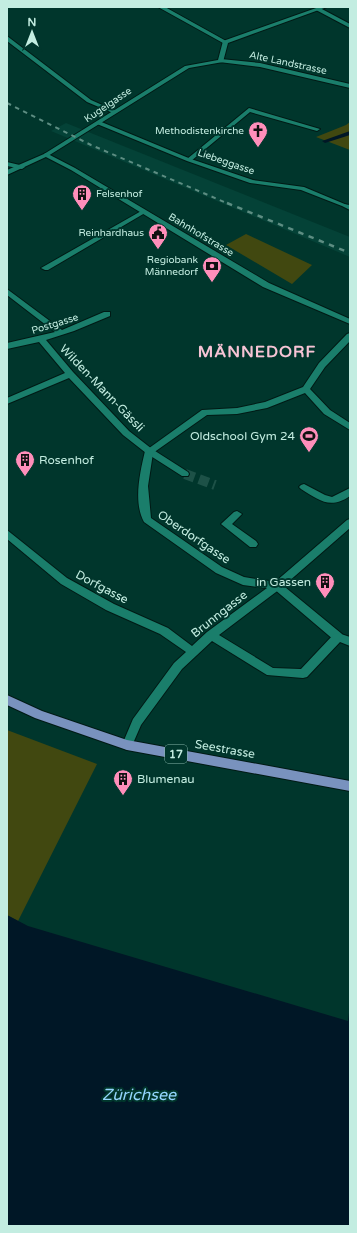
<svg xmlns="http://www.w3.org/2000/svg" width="357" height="1233" font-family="'Varela Round',sans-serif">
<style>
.built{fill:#044237}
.green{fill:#414810}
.water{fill:#001726}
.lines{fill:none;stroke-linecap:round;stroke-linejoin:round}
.stream{fill:#001726;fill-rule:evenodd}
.pedestrian-tunnel{stroke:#1d5147;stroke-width:10;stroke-dasharray:10 5;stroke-linecap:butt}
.service-casing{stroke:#001a15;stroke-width:2}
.pedestrian-casing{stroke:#001a15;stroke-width:2}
.minor-casing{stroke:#001a15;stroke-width:2}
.tertiary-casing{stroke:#001a15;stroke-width:2}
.primary-casing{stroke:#001a15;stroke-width:2}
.service{fill:#1a7e6b;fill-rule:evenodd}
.pedestrian{fill:#1a7e6b;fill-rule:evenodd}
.minor{fill:#1a7e6b;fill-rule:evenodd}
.tertiary{fill:#1a7e6b;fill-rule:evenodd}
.primary{fill:#7992be;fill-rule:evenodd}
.rail-far1{stroke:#5d8d82;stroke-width:2;stroke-dasharray:4.5 4.5;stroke-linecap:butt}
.rail{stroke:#5d8d82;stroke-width:2.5;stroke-dasharray:5.5 5.5;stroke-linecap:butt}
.labels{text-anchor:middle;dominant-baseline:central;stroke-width:4;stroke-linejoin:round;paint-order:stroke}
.far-street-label{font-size:10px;fill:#c3ede1;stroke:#00362c}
.far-poi-label{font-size:10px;fill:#c3ede1;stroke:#00362c;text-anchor:end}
.shield{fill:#00362c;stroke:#88b6ab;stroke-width:1}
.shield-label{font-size:11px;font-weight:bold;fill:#c3ede1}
.street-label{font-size:12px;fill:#c3ede1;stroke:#00362c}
.poi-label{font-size:12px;fill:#c3ede1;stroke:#00362c;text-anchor:end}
.district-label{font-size:16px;font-weight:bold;letter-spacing:1px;fill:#f6c4d5;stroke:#00362c}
.near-water-label{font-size:16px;font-style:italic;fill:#94d5fd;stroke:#00362c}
</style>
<rect width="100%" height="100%" fill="#00362c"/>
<!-- built -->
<path class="built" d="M66,123l284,114v20l-299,-126z"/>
<!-- green -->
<path class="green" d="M350,122v28l-34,-13 30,-12z
M246,234l66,31 -20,19 -66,-39z
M7,730l90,34 -79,157 -11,-6z"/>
<!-- water -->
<path class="water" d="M7,915l21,11 320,95 2,-16v221h-343z"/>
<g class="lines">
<!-- stream -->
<path class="stream" d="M350,131v4l-25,8 -3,-2z"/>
<!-- pedestrian-tunnel -->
<path class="pedestrian-tunnel" d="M185,474l30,11"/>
<defs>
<path id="service" d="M316,8h4l30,16v4l-34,-18z
M249,108l71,21 -3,2 -67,-19 -59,49h-4v-2z
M342,204l8,1v5l-8,-4z
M143,210l3,2 -1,1 -97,57h-3l-4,-2z"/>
<path id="pedestrian" d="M7,289l55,41 42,-18h6v4l-36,15 -28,9 27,32 56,59 23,18 36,23 1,2 -1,2h-6l-36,-23 -23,-18 -54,-57 -62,26v-6l58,-25 -26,-31 -32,7v-6l48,-11 -48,-37z
M304,484l21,11 7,2 18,-9v8c-20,14 -31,4 -49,-7l-2,-2 2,-2z
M237,511l5,3 -10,10 24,17 2,3 -2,3h-6l-29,-23 13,-12z
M277,582l3,1 62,51 1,3 -1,3h-8l-60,-51 -2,-3 2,-3z"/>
<path id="minor" d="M158,7h7l63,35 -5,1z
M7,36l84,64 27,12 -5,1 -26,-11 -80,-61z
M221,59l39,4 90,21v4l-90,-21 -41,-5 -1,-1z
M99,121l92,38 62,21 51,7 43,18 -5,1 -41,-16 -51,-7 -63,-22 -90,-37 -1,-1z
M46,153l29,15 194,115 81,36v5l-87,-37 -192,-117 -27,-14v-2z
M7,162l17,4 1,1 -3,2 -15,-3z
M350,333v8l-25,26 -15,22 20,21 20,13v7l-26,-16 -19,-21 -38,15 -30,6 -30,1 -54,38 -5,33 3,32 71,49 22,10 31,5 72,-62 3,-1v9l-70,61 -61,46 54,33 28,1 33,-35 4,-1 12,4v9l-10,-4 -33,35 -4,1 -36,-3 -55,-34 -30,28 -41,56 -10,23 -4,2 -4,-2 -1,-3 11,-26 41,-56 12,-11 -26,-18 -54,-24 -45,-26 -54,-45v-9l60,48 47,26 54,24 24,18 15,-14 60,-44 -24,-3 -27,-12 -72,-51c-11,-20 -4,-50 1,-71l57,-41 35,-2 28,-6 38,-15 16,-24 28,-29z"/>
<path id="tertiary" d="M319,7h8l-99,36 -5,19 -34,6 -141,88 -41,19v-5l37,-16 141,-88 33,-6 5,-19z"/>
<path id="primary" d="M7,695l35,16 85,29 223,41v10l-223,-41 -92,-32 -28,-13z"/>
</defs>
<!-- service casing -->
<use href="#service" class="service-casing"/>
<!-- pedestrian casing -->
<use href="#pedestrian" class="pedestrian-casing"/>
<!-- minor casing -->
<use href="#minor" class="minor-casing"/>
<!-- tertiary casing -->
<use href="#tertiary" class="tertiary-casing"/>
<!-- primary casing -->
<use href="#primary" class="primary-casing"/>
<!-- service -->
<use href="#service" class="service"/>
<!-- pedestrian -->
<use href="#pedestrian" class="pedestrian"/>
<!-- minor -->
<use href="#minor" class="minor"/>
<!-- tertiary -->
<use href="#tertiary" class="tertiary"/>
<!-- primary -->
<use href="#primary" class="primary"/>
<!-- rail-far1 -->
<path class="rail-far1" d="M7,103l84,42 138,59"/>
<!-- rail -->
<path class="rail" d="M227,203l123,50"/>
</g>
<!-- icons -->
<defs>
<symbol id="church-pin" viewBox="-11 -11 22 30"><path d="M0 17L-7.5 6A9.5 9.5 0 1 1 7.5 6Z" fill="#ff8eba" stroke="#00362c"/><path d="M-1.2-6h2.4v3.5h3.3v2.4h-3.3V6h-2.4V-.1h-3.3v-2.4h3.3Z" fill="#111"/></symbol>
<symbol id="building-pin" viewBox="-11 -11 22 30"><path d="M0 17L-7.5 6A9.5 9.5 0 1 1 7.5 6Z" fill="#ff8eba" stroke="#00362c"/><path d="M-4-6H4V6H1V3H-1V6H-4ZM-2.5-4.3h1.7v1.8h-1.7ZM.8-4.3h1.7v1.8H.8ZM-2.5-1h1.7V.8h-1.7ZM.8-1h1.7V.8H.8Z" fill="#111"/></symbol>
<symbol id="civic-pin" viewBox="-11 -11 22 30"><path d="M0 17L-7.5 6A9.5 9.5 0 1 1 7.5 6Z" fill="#ff8eba" stroke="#00362c"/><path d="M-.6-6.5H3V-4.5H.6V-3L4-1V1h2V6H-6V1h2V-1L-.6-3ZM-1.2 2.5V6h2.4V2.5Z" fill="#111"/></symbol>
<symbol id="bank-pin" viewBox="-11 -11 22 30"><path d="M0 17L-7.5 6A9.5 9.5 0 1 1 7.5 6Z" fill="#ff8eba" stroke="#00362c"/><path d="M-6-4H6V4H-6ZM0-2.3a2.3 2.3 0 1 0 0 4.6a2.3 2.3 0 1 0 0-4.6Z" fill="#111"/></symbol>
<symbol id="stadium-pin" viewBox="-11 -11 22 30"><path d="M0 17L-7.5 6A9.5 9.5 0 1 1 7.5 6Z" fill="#ff8eba" stroke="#00362c"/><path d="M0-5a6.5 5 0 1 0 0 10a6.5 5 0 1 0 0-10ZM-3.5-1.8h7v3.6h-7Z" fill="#111"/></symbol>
</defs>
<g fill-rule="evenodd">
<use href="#church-pin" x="247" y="120" width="22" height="30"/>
<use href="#building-pin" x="71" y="183" width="22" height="30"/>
<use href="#civic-pin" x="147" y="222" width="22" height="30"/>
<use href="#bank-pin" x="201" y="255" width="22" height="30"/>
<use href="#stadium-pin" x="298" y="425" width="22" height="30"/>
<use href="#building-pin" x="14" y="449" width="22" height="30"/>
<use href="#building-pin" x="314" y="571" width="22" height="30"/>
<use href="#building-pin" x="112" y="768" width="22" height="30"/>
</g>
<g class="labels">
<!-- far-street labels -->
<g class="far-street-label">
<text transform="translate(288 63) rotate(12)">Alte Landstrasse</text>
<text transform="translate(108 105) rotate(-34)">Kugelgasse</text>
<text transform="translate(226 162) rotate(19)">Liebeggasse</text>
<text transform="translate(201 235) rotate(31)">Bahnhofstrasse</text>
<text transform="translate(55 324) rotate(-17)">Postgasse</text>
</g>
<!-- far-poi labels -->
<g class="far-poi-label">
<text x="244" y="131">Methodistenkirche</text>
<text x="96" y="194" text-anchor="start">Felsenhof</text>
<text x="144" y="233">Reinhardhaus</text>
<text x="198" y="260">Regiobank<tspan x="198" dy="12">Männedorf</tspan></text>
</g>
<!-- shield labels -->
<rect class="shield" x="165" y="745" width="22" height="18" rx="3"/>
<g class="shield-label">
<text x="176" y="754">17</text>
</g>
<!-- street labels -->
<g class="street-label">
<text transform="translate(102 388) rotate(46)">Wilden-Mann-Gässli</text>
<text transform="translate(194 537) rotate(34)">Oberdorfgasse</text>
<text transform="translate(102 587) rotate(28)">Dorfgasse</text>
<text transform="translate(219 614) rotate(-38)">Brunngasse</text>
<text transform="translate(225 749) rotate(10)">Seestrasse</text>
</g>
<!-- poi labels -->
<g class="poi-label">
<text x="295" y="436">Oldschool Gym 24</text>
<text x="39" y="460" text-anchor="start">Rosenhof</text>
<text x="311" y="582">in Gassen</text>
<text x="137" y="779" text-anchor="start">Blumenau</text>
</g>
<!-- district labels -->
<g class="district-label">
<text x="257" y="352">MÄNNEDORF</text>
</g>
<!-- near-water labels -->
<g class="near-water-label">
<text x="139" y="1095">Zürichsee</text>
</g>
</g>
<!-- border -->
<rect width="357" height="1233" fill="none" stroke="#c3ede1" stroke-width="16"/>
<!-- north arrow -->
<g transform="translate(32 32)" stroke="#00362c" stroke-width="3" paint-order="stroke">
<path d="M0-3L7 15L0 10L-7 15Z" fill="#c3ede1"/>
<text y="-6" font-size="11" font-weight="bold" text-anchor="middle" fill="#c3ede1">N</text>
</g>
</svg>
